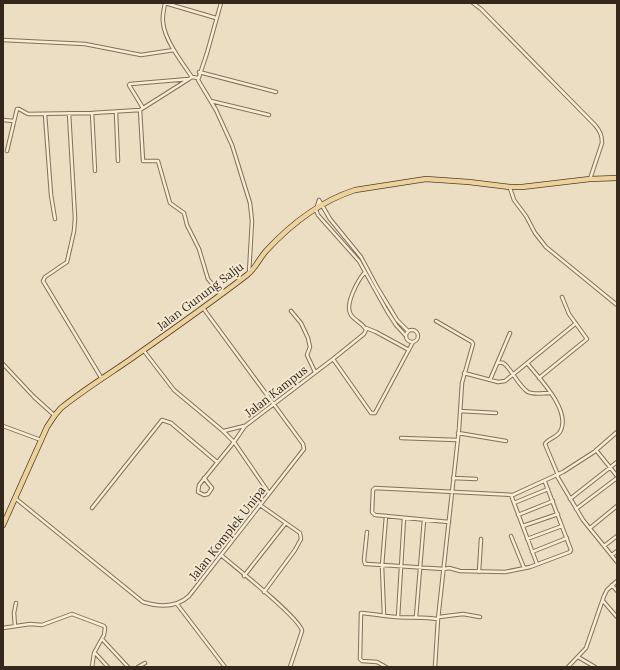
<svg xmlns="http://www.w3.org/2000/svg" width="620" height="670" font-family="Lora,serif">
<style>
.lines{fill:none;stroke-linecap:round;stroke-linejoin:round}
.street-casing{stroke:#84705a;stroke-width:4.5}
.primary-casing{stroke:#513e2e;stroke-width:6}
.street{stroke:#f7ecd4;stroke-width:2.5}
.primary{stroke:#edd39b;stroke-width:4.5}
.labels{text-anchor:middle;dominant-baseline:central;stroke-width:4;stroke-linejoin:round;paint-order:stroke}
.street-label{font-size:12px;fill:#34281d;stroke:#f3e9d1}
</style>
<rect width="100%" height="100%" fill="#ebdec2"/>
<g class="lines">
<defs>
<path id="street" d="M165,3c-1,6 -3,13 -2,19 1,17 19,41 29,55
M165,3l51,15
M221,3l-14,50 -9,27 18,30 16,35 18,58 2,18 -3,52
M473,3l8,6 114,116c5,6 7,10 7,18l-12,36
M3,40l82,4 56,11 33,-5
M199,72l77,20
M211,101l58,14
M143,108l-14,-23 1,-1 59,-5
M140,110l3,51h15l12,42 14,10 3,12 12,24 9,30 13,15
M116,112l2,49
M69,113l6,105 -1,13 -7,31 -22,15 -2,4 59,98
M92,113l3,58
M45,114l6,81 4,24
M3,120l11,1
M7,151l10,-42h2l9,5 64,-1 48,-3 49,-31 3,-2 6,1
M510,188l4,12 12,16 9,17 11,14 71,58
M319,200l-3,10 2,5 41,46 28,50 9,14 10,11
M319,200l11,19 31,38 16,30 20,33 11,11
M291,311l10,12 7,15 2,9 -3,8 8,17
M366,328l10,4 33,18
M406 336a6 6 0 1 1 12 0a6 6 0 1 1-12 0Z
M144,351l30,39 49,41 11,11 35,51
M333,359l31,-25 2,-4c-3,-7 -11,-9 -15,-15 -7,-10 7,-35 14,-43
M497,363c3,0 3,-1 6,0 6,2 16,24 25,29 6,3 15,1 22,1
M527,363c12,15 43,46 34,67 -3,8 -13,8 -16,14l13,31
M3,364l31,33 20,18
M464,373l34,9 7,-1 70,-57
M539,378l48,-39 -18,-25 -7,-17
M490,380l20,-47
M460,411l36,2
M3,426l38,14
M224,431l20,-5
M458,433l48,8
M401,438l56,2
M596,450l21,26
M557,476l26,44 34,42
M204,478l8,10 -4,6 -4,1 -6,-3 1,-7 35,-43 11,-16 88,-67 38,54h4l38,-71
M453,478l23,1
M511,495l26,69
M15,498l128,104c16,5 33,6 46,-6l115,-147 -1,-5 -100,-136
M570,499l47,-37
M514,503l34,-14
M260,505l40,28 1,6 -6,11 -31,42
M92,508l70,-88 9,3 46,39
M576,509l41,-31
M518,515l35,-14
M449,522l-74,-7 -3,-3 1,-22 2,-2 138,7 50,-23 31,-20 23,-20
M523,526l35,-12
M590,528l27,-22
M367,532l-3,28 1,4h2l77,5 5,-1 11,3 45,1 25,-5 40,-15 1,-2 -26,-68
M511,536l13,32
M527,539l35,-13
M604,546l13,-10
M532,552l35,-14
M221,555c13,11 80,64 81,76l-12,36
M612,555l5,-4
M479,572l2,-33
M244,576l41,-52
M612,585l5,6
M603,601l14,16
M177,604l48,63
M384,615l-2,-49 4,-50
M398,617l6,-99
M416,617l8,-97
M439,617l24,-3 17,3
M15,626l-1,-13 2,-10
M3,628l27,-4 12,1 30,-11 32,12 1,2 -1,7 -10,18 -2,14
M102,639l26,28
M95,653l13,14
M578,657l17,10
M138,667l7,-4
M386,667l-9,-5 -15,-1 -2,-2 1,-46c12,1 23,3 35,4 14,1 28,0 42,2
M435,667l3,-48 21,-190 3,-46 11,-39 -1,-2 -36,-21
M568,667l18,-19 18,-52 3,-6 10,-9"/>
<path id="primary" d="M3,525l44,-98 8,-12 6,-7c21,-17 45,-32 67,-47 40,-28 80,-56 119,-86 8,-6 12,-16 19,-24 24,-26 55,-50 89,-61l71,-11 43,3 41,5h12l68,-8 27,-1"/>
</defs>
<!-- street casing -->
<use href="#street" class="street-casing"/>
<!-- primary casing -->
<use href="#primary" class="primary-casing"/>
<!-- street -->
<use href="#street" class="street"/>
<!-- primary -->
<use href="#primary" class="primary"/>
</g>
<g class="labels">
<!-- street labels -->
<g class="street-label">
<text transform="translate(200 296) rotate(-37)">Jalan Gunung Salju</text>
<text transform="translate(276 391) rotate(-38)">Jalan Kampus</text>
<text transform="translate(227 533) rotate(-52)">Jalan Komplek Unipa</text>
</g>
</g>
<!-- border -->
<rect width="620" height="670" fill="none" stroke="#34281d" stroke-width="8"/>
</svg>
